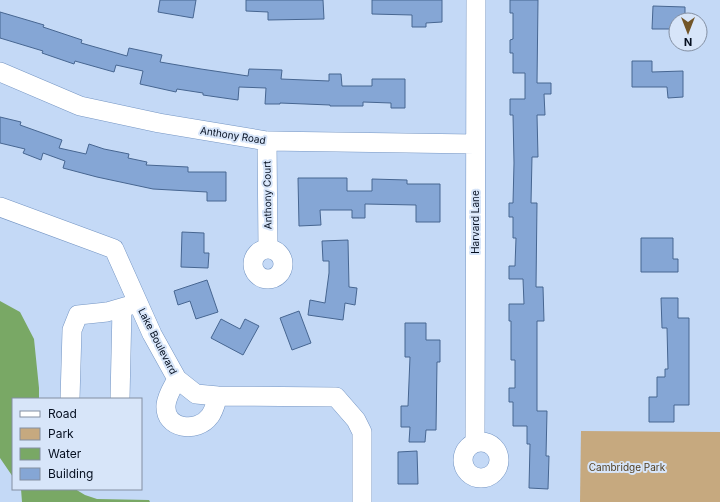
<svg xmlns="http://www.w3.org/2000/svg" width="720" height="502" font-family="Inter,sans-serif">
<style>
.park{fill:#c6a97f}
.water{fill:#79a865}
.building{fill:#85a6d5;stroke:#476691}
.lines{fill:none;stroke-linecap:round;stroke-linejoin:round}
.minor-casing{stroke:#7495c3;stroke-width:20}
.minor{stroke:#fff;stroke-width:19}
.labels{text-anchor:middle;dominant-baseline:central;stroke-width:4;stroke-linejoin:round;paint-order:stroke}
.street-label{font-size:10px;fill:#050f20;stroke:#d7e5f9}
.park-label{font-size:10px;fill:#513d1d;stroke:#d7e5f9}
</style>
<rect width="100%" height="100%" fill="#c4d9f6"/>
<!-- park -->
<path class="park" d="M581,431l139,1v70h-140z"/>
<!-- water -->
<path class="water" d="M0,301l20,11 14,27 5,49v11h-26v78l-13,-19z
M21,489h54l10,6 12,4 52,1 1,2h-128z"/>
<!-- building -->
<path class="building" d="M160,0h36l-3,18 -35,-6z
M246,0h77l1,19 -56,1v-8l-22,-1z
M372,0h70v22l-16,1v4h-14v-12l-40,-1z
M510,0h28l-1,83h14v11h-7l1,21h-8l1,42h-6l-1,46h6l-1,84h7l1,34h-7v90h10l-1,45h3l-1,33 -19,-1 1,-44h-3v-18h-14v-24h-4v-14h6v-28h-4v-39h-2v-17h15l-1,-25h-14v-13h6l1,-28h-3v-21h-4v-14h4l1,-40 -1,-48h-3v-16h15v-26h-12v-20h-3v-13l3,-1v-26h-3z
M653,6l32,1v13h-9v9h-24z
M0,12l44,13 -1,2 39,13 -1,3 46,13 2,-8 33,7 -2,7 41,7 47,7 1,-7 33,1 -1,9 48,2v-7h12l1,12h30v-7h33v29h-14v-5l-28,-1v4h-33v-1l-50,-2v1h-15l1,-16 -27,-1 -1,13 -35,-5v-2l-26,-4 -1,3 -36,-8 3,-13 -27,-6 -2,7 -39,-11 -1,3 -32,-11 1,-2 -43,-13z
M632,61h20v11l31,-1v26l-15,1 -1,-11h-35z
M0,117l21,5 -1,3 42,15 -3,8 27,6 3,-10 15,5 25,5 -1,4 19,4 -1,3 42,2v5h38v29h-19v-9l-54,-3 -56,-12 -34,-9 2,-7 -22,-8 -2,7 -18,-7 2,-4 -25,-6z
M298,178h49v13h25v-12l35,1v4h33v38h-24v-17l-51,-1v14h-13v-8h-32l1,15 -22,1z
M182,232l22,1v20h5l-1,15 -27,-1z
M641,238h32v21h5v13h-37z
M348,240l1,47 8,1 -2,17 -10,-2 -2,17 -35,-5 2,-15 15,3 4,-30v-12h-6l-1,-20z
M207,280l11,32 -22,7 -6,-18 -12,4 -4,-14z
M661,298h17v20h11v87h-15v17h-25v-25h8v-20h8v-8h3l-1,-41h-5z
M299,311l12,32 -19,7 -12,-32z
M221,319l19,10 5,-10 14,7 -16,29 -32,-17z
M405,323h21v17h14v22h-3l-1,68h-10l-1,12h-16l1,-15h-9v-21h7l2,-49h-5z
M417,451l1,33h-20v-32z"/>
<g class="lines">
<defs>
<path id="minor" d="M0,72l80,34 79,17 108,18 208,3
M267,141l1,108
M0,207l114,42 38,85 25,45 19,15 22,2 118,1 20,23 6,12v70
M253 264a15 15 0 1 1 30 0a15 15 0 1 1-30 0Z
M177,379c-4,8 -10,16 -11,26 -2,24 31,29 44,11 4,-5 6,-14 8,-20
M70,399l2,-69 6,-15 29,-3 31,-9
M120,399l2,-91
M463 460a18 18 0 1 1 36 0a18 18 0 1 1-36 0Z
M475,443l1,-443"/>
</defs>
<!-- minor casing -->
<use href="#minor" class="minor-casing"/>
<!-- minor -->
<use href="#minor" class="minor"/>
</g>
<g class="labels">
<!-- street labels -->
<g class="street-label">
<text transform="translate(233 135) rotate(9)">Anthony Road</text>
<text transform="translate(267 195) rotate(-91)">Anthony Court</text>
<text transform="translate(475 222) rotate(-90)">Harvard Lane</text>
<text transform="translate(158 341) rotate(63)">Lake Boulevard</text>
</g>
<!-- park labels -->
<g class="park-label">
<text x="627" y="467">Cambridge Park</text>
</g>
</g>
<!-- legend -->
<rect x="12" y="398" width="130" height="92" fill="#d7e5f9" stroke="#838fa2"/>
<rect x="20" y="411" width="20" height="6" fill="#ffffff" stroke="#838fa2"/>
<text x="48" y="418" font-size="12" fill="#050f20">Road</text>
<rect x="20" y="428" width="20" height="12" fill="#c6a97f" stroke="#838fa2"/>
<text x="48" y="438" font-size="12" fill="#050f20">Park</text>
<rect x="20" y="448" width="20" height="12" fill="#79a865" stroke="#838fa2"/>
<text x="48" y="458" font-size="12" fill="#050f20">Water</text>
<rect x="20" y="468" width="20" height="12" fill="#85a6d5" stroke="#838fa2"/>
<text x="48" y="478" font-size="12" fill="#050f20">Building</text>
<!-- north arrow -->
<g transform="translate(688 32) rotate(180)"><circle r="19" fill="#d7e5f9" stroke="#838fa2"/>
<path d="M0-3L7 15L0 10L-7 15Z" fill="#725528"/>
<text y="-6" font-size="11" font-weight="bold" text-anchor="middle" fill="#050f20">N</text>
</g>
</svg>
